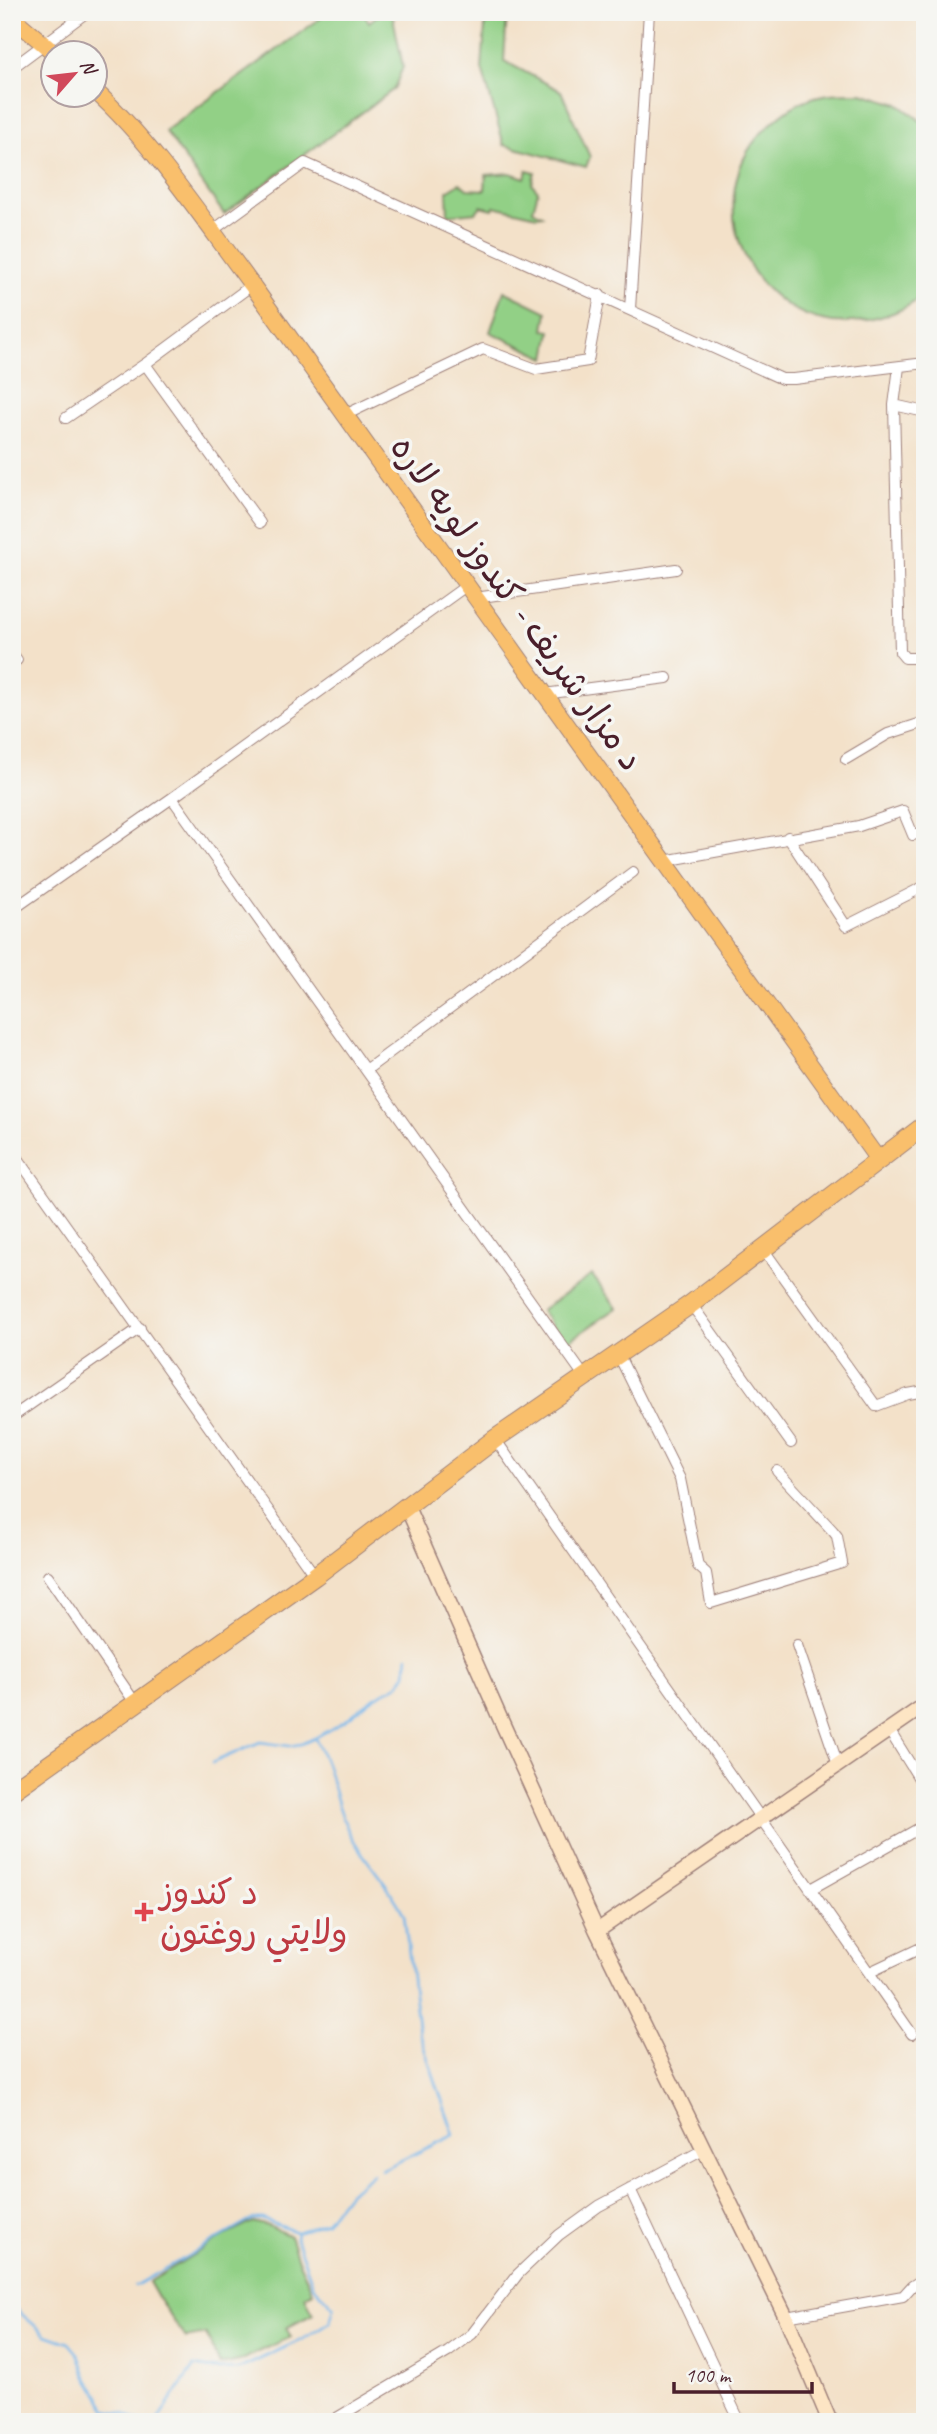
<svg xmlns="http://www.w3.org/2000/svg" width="937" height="2434" font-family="Caveat,'Playpen Sans Arabic',sans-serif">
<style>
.green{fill:#92d086;stroke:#6e7858;stroke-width:2}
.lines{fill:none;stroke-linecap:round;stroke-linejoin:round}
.stream{stroke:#75b6ea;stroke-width:2.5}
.street-casing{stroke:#9e807a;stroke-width:12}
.secondary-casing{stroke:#9e807a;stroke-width:17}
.primary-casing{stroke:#9e807a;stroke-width:18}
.highway-casing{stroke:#9e807a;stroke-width:20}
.street{stroke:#fff;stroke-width:10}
.secondary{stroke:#fde5c4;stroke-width:14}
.primary{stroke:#f9bf6c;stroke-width:16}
.highway{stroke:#f9bf6c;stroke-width:18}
.health-dot{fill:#e0444e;stroke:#f6f6f2;stroke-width:2.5}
.labels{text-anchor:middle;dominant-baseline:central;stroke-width:7;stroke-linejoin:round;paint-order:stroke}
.street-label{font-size:35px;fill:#4a1f2b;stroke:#f6f6f2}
.health-label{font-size:35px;fill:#be3a42;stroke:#f6f6f2;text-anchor:start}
</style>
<rect width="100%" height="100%" fill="#f6f6f2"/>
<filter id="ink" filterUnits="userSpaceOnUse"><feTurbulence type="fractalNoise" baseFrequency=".0143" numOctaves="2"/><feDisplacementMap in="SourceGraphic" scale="14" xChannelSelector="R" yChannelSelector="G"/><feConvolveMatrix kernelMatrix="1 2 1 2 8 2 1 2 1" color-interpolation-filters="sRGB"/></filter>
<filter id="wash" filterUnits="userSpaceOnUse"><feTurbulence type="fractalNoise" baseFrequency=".00686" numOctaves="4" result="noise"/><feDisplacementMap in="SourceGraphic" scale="28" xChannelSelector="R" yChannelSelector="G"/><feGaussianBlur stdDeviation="1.57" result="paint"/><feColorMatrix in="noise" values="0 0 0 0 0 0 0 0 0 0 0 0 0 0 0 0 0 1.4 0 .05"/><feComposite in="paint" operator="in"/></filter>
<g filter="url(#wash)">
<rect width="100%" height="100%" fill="#f3e1c9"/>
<!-- green -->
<path class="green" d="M329,12h34l6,10 13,-10h10l11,55 -9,22 -170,125 -59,-83z
M486,12h21l-3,49 57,30 29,66 -4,10 -82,-22 -22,-76z
M862,93l36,11 27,20v169c-15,15 -37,23 -57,27 -112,23 -183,-125 -95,-198 14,-13 32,-24 51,-27 12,-3 26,-1 38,-2z
M527,170l8,2 -3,12 6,7 -5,19 9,5 -5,1 -43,-10 -1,3 -12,-3 -5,6 -28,3 -1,-24 13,-8 7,6 18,1 1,-15 24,-2 15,5z
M504,291l43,21 -3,18 7,1 -5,27 -56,-26z
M592,1275l25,33 -53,36 -23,-34z
M253,2222l16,4 21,10 8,24 15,32 -8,4 8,18 -27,14 5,9 -52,24 -19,4 -14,-31 -20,4 -25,-35 -12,-21 75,-46z"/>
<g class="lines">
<!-- stream -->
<path class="stream" d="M315,1738c5,11 11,23 14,35 7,21 10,41 21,61 15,28 40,51 54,81l15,118 35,102 -73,35
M212,1763l48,-21 29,4 12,-2 14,-6 31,-18 28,-22 24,-13 8,-11 2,-18
M135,2286l118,-67h9l34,13
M12,2306l34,29 23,8 10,12 7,20 21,35 18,4 15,8
M156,2422l38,-56 24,4 21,-1 64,-30 27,-17 4,-14 -21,-23 -17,-46 1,-7 29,-10 22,-29 25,-19"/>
</g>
</g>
<g filter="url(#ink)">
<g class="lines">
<defs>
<path id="street" d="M12,68l75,-56
M212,231l93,-68 477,216h12l131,-16
M630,309l19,-297
M145,364l115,159
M899,367l-5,38 6,247 5,6h20
M894,405l31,7
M343,416l140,-67 53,20 52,-8 12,-66
M66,418l79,-54 107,-79
M475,598l201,-29
M12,653l5,7
M544,694l123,-16
M846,759l42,-25 37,-12
M172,798l412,578
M788,837l58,89 79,-40
M664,861l195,-35 44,-15 10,24 12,-3
M12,910l160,-112 294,-212
M366,1070l267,-198
M12,1150l303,426
M763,1249l113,157 32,-12 17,-3
M691,1304l100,139
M618,1354l62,125 18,87 8,7 5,30 131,-40 -5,-27 -4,-5 -56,-60
M12,1417l128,-89
M495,1439l417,595
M48,1576l88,128
M797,1645l41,120
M889,1730l36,58
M811,1889l114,-64
M870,1972l55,-26
M630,2189l110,233
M786,2317l117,-21 9,-10 13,-8
M330,2422l118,-70 24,-18 46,-60 41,-39 40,-29 104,-56"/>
<path id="secondary" d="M407,1507l92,209 98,215 189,386 44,105
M597,1931l328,-226"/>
<path id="primary" d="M12,17l41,35
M94,90c59,53 111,132 158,195l627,876"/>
<path id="highway" d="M12,1791l303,-215 180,-137 196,-135 234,-179"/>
</defs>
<!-- street casing -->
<use href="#street" class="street-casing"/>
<!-- secondary casing -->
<use href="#secondary" class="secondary-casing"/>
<!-- primary casing -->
<use href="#primary" class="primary-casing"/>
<!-- highway casing -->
<use href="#highway" class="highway-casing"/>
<!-- street -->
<use href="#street" class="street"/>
<!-- secondary -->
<use href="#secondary" class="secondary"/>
<!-- primary -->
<use href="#primary" class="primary"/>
<!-- highway -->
<use href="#highway" class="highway"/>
</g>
</g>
<!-- markers -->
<path class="health-dot" d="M140.5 1901.5h7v7h7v7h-7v7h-7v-7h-7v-7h7z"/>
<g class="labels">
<!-- street labels -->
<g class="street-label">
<text transform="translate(517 603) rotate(54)">د مزار شریف - کندوز لویه لاره</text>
</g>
<!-- health labels -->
<g class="health-label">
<text x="160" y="1892">د کندوز<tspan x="160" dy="40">ولایتي روغتون</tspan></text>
</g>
</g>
<!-- margin -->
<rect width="937" height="2434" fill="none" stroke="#f6f6f2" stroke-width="42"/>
<!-- north arrow -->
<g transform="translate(74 74) rotate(62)"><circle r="33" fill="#f6f6f2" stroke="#b1a0a2" stroke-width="2"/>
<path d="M0-5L12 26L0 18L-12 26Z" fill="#d1495b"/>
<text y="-10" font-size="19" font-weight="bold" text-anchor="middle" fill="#4a1f2b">N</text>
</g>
<!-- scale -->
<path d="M674 2382v10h138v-10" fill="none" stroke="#4a1f2b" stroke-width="3.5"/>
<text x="685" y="2382" font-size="21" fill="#4a1f2b" stroke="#f6f6f2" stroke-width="5" paint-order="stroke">100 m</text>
</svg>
